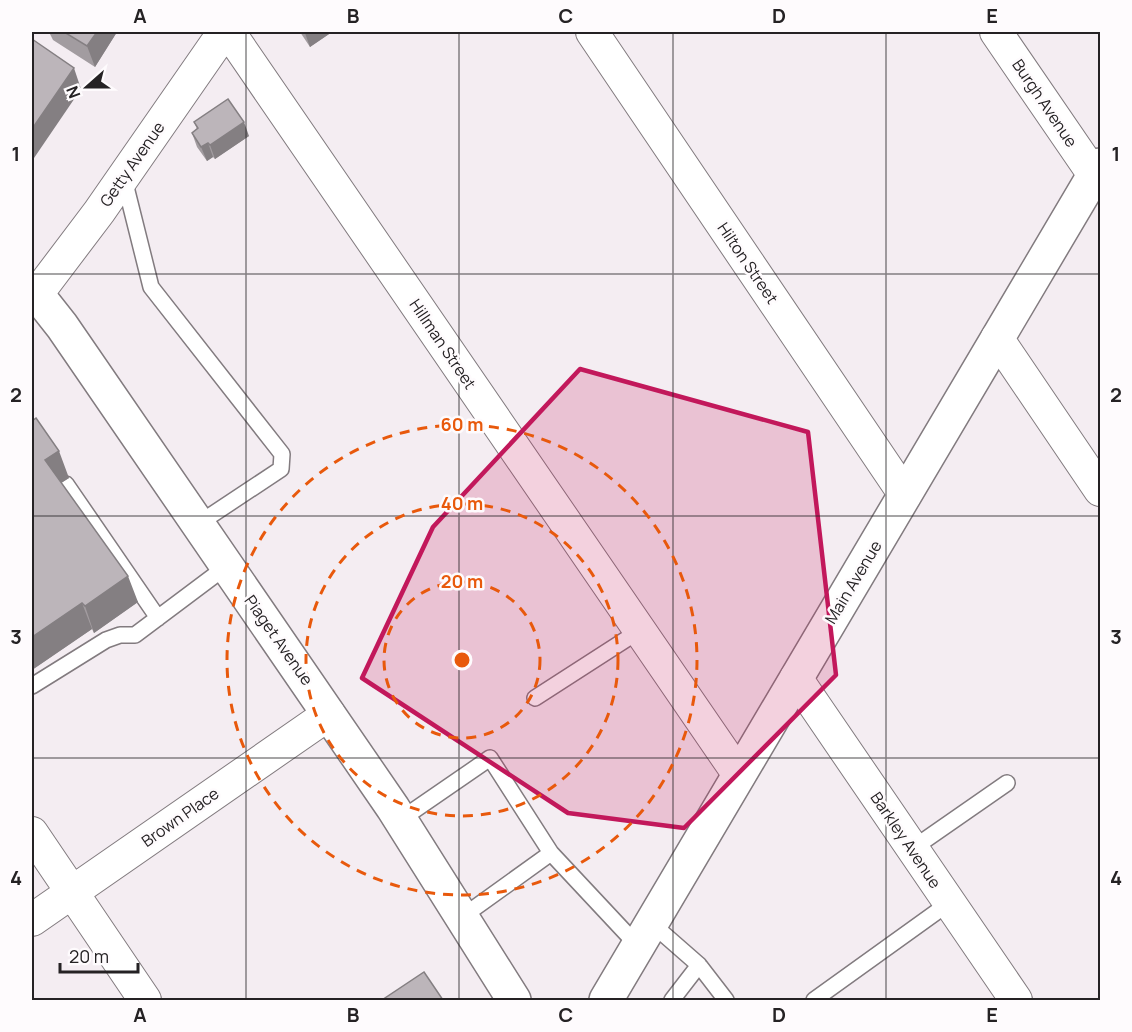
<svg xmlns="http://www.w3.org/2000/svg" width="1132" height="1032" font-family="Manrope,sans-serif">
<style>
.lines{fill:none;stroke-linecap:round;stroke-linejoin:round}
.lane-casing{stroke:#827b7f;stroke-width:18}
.street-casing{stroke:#827b7f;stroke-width:34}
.secondary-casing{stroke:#827b7f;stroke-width:36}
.primary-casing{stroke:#827b7f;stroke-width:36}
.lane{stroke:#fff;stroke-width:15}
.street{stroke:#fff;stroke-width:32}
.secondary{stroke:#fff;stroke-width:33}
.primary{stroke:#fff;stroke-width:33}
.wall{fill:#a29ca0}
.shaded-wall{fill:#847f82}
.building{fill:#bcb5ba;stroke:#847f82;stroke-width:1.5}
.marked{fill:#c2185b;fill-opacity:0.2;stroke:#c2185b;stroke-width:4.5;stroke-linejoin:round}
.grid{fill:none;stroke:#252224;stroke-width:1.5;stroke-opacity:0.55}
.ring{fill:none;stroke:#e8590c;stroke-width:3;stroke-dasharray:10 8}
.labels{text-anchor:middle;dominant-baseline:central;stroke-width:5;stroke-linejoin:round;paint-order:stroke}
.street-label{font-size:16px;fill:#252224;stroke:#fefbfd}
.centre{fill:#e8590c;stroke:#fefbfd;stroke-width:3}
.ring-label{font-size:18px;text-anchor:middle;font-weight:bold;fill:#e8590c;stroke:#fefbfd;stroke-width:5;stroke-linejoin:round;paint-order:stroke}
.neatline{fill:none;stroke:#252224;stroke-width:2}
.grid-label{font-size:20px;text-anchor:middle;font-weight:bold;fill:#252224}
</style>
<rect width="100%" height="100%" fill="#f4edf2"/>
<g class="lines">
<defs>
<path id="lane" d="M124,179l27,108 131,167 -1,15 -83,55
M66,484l92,134
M32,686l74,-46 14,-5h15l92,-69
M535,698l104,-67
M400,820l90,-62 61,95 -89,64
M912,849l95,-66
M551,853l87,93
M651,923l48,42 27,35
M672,1000l27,-35
M814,1000l135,-97"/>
<path id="street" d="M229,32l510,743
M592,32l313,463
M996,32l98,143
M37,294l62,-82 125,-180
M997,338l103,152
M796,678l220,322
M32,833l113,167
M32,920l297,-206"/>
<path id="secondary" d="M32,288l30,38 331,482 121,192"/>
<path id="primary" d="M606,1000l494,-835"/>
</defs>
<!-- lane casing -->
<use href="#lane" class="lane-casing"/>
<!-- street casing -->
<use href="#street" class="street-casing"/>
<!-- secondary casing -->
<use href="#secondary" class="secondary-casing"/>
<!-- primary casing -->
<use href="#primary" class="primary-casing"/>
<!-- lane -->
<use href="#lane" class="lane"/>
<!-- street -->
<use href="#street" class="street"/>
<!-- secondary -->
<use href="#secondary" class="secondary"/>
<!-- primary -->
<use href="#primary" class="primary"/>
</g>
<!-- wall -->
<path class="wall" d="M49,32h68l-22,35 -42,-27z
M300,32h32l-22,15z
M194,122l55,14 -34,23 -2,-2 -6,4 -10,-14 -5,-14 5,-4z
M32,421l37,57 -8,5 77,119 -44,31 -2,-4 -60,41z"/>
<!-- shaded-wall -->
<path class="shaded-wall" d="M97,32h20l-22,35 -8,-21z
M307,32h25l-22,15 -5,-14z
M74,68l7,21 -49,72v-32z
M244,122l5,14 -34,23 -5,-14z
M208,143l5,14 -6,4 -6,-14z
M59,451l10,27 -14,9 -10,-27z
M128,576l10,26 -44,31 -9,-27z
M82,603l10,26 -60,41v-33z"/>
<!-- building -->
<path class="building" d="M64,32h33l-10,14z
M32,39l42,29 -42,61z
M228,99l16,23 -34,23 -2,-2 -7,4 -9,-14 6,-5 -4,-6z
M36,418l23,33 -14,9 83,116 -43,30 -3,-3 -50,34v-216z
M424,972l19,28h-61z"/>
<!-- marked area -->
<path class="marked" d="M580,369l228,63 28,243 -152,153 -116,-15 -206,-135 71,-151z"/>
<!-- grid -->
<path class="grid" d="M246,32v968M459,32v968M673,32v968M886,32v968M32,274h1068M32,516h1068M32,758h1068"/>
<!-- distance rings -->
<g class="ring">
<circle cx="462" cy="660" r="78"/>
<circle cx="462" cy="660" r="156"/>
<circle cx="462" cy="660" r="235"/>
</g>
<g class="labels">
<!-- street labels -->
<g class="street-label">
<text transform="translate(1045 103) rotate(56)">Burgh Avenue</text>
<text transform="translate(132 164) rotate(-55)">Getty Avenue</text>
<text transform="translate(748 263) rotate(56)">Hilton Street</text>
<text transform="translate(443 344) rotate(56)">Hillman Street</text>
<text transform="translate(853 582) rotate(-59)">Main Avenue</text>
<text transform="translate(279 640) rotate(55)">Piaget Avenue</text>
<text transform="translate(180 817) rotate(-35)">Brown Place</text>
<text transform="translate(906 840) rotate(56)">Barkley Avenue</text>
</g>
</g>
<circle cx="462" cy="660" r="9" class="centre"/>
<g class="ring-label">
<text x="462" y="431">60 m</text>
<text x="462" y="510">40 m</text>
<text x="462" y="588">20 m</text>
</g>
<!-- border -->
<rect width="1132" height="1032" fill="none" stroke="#fefbfd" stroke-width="66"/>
<!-- north arrow -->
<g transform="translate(87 87) rotate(249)" stroke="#fefbfd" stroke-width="4.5" paint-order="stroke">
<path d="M0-4.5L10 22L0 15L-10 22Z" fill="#252224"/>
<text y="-9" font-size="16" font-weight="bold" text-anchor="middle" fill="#252224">N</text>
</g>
<!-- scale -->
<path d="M60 963v9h78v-9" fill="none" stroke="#252224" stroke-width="3"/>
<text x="69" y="963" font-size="18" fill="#252224" stroke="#fefbfd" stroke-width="4.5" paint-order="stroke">20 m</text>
<rect x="33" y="33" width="1066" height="966" class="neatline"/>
<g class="grid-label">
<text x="140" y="23">A</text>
<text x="353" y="23">B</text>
<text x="566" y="23">C</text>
<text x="779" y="23">D</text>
<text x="992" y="23">E</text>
<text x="16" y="161">1</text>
<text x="1116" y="161">1</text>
<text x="16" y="402">2</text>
<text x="1116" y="402">2</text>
<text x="16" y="644">3</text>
<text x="1116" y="644">3</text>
<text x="16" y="885">4</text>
<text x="1116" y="885">4</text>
<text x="140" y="1022">A</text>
<text x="353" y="1022">B</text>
<text x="566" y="1022">C</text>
<text x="779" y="1022">D</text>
<text x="992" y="1022">E</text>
</g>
</svg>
